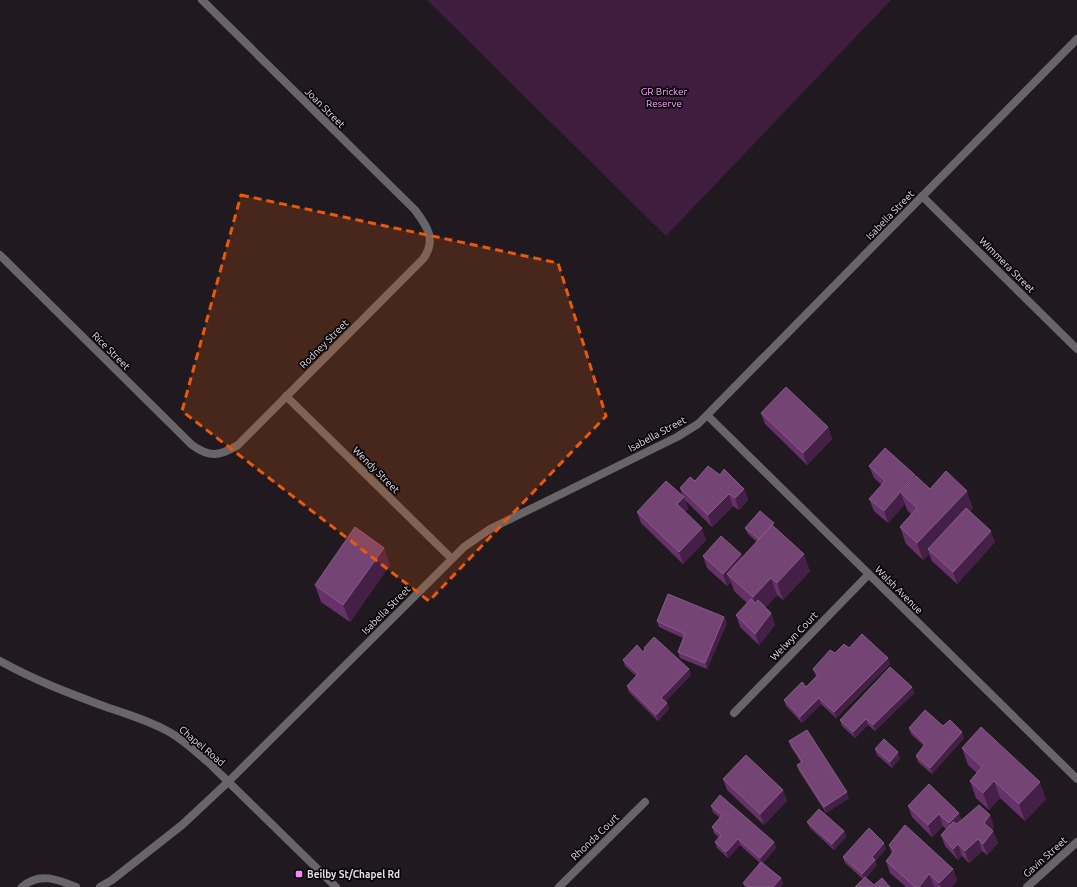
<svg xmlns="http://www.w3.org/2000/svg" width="1077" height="887" font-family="Ubuntu,sans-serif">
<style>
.park{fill:#3e1d3f}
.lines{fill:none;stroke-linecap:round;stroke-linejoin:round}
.lane{stroke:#686568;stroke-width:8}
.street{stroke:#686568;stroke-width:8}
.wall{fill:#663168}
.shaded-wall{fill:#452046}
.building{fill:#744475;stroke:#855c86}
.marked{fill:#e8590c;fill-opacity:0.2;stroke:#e8590c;stroke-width:3;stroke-dasharray:8 5;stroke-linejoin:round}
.poi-dot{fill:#f18af4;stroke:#080608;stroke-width:1.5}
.labels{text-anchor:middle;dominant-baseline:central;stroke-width:3.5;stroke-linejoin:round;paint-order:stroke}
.park-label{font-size:10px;fill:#fda9fe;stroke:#080608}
.street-label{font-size:10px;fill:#e2dee2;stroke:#080608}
.poi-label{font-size:10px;font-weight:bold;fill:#e2dee2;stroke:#080608;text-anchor:start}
</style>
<rect width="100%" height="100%" fill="#201a20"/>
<!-- park -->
<path class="park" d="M427,0h464l-225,236z"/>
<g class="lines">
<!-- lane -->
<path class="lane" d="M22,887c17,-15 35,-8 54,0
M100,887l12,-7 70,-55 46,-43"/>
<!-- street -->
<path class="street" d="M922,196l155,153
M0,255l192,190c18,13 28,11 46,0l185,-186c14,-19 4,-33 -8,-49l-213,-210
M286,396l166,163
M707,415l370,364
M0,661c36,20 71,33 109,47 21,7 43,14 62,25 14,8 26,20 38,30l127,124
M734,713l135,-139
M228,782l224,-223 12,-12 26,-18 187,-92 21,-13 9,-9 370,-376
M559,887l86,-85
M1027,887l50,-45"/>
</g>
<!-- wall -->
<path class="wall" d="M761,413l67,14 4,12 -25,26 -42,-41z
M869,466l47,11 14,12 43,19 -3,3 25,31 -38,42 -25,-23 -3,-7 -6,6 -17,-16 -6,-17 11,-13 -4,-4 -2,-6 -17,19 -14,-12 -5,-12 13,-14 -8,-7z
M720,475l24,14 4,11 -9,10 -6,-4 -21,21 -27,-27 3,9 -3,3 21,28 -23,24 -42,-41 -4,-11 46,-15 -3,-9 15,-7z
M745,528h31l34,43 -27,29 -6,-5 -12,13 6,5 4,12 -16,20 -19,-18 -4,-12 11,-12 -13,-12 -3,-9 -4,4 -20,-18 -4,-12 39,2 15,-16 -9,-8z
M390,565l-40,57 -29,-20 -6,-17z
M724,617l3,6 -20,46 -27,-11 -2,-6 5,-14 -24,-11 -2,-6z
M644,648l45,21 2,6 -26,27 2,1 2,6 -11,12 -29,-29 -2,-6 9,-10 -11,-10 -2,-6 20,-8 1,-2z
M849,648l41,16 -54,54 -15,-14 -19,19 -16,-17 -2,-6 22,-13 10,-11 -3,-7 22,-16z
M912,687l2,6 -39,38 -7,-6 -13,13 -13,-12 -2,-6z
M943,726l21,12 -32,36 -14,-12 -2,-6 8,-10 -13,-12 -2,-6z
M789,741l60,57 -23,15 -27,-42 -2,-6 4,-3 -10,-15z
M962,748l84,51 -21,22 -25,-23 -11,12 -13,-12 -6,-17 7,-8 -9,-8z
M875,749l25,9 -8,10 -15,-13z
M723,779l60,11 4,11 -23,24 -37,-35z
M711,806l63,36 2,6 -13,15 18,15 2,6 -3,3h-35l-2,-4 17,-20 -20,-18 -12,13 -11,-10 -2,-6 4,-4 -5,-5 -2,-6 8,-9 -7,-6z
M908,806l53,15 33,5 -2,4 1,1 5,12 -11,12 -5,-4 -13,12 -7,-7 -4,4 -13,-14 -4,-11 5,-6 -3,-3 -11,11 -20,-20z
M807,822l37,9 2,6 -12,13 -24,-22z
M889,845l64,24 4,12 -6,6h-16l-1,-1 -1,1h-27l-16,-14 -4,-12 6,-7z
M886,849l-11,12 2,4 -11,13 8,7 16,2h-35l8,-8 -18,-16 -2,-6z"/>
<!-- shaded-wall -->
<path class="shaded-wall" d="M828,427l4,12 -25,26 -4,-12z
M915,475l5,12 -19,6 4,11 -17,19 -4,-12z
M744,489l4,11 -9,10 -4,-12z
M967,491l6,17 -42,44 -3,-3 1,5 -6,6 -6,-17z
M729,494l4,12 -21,21 -4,-12z
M684,497l4,12 -7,7 -4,-12z
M702,528l4,12 -23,24 -4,-12z
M991,531l4,11 -38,42 -4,-12z
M384,548l6,17 -40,57 -7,-17z
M741,554l4,12 -18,8 4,8 -4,4 -4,-12z
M804,554l6,17 -27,29 -6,-17z
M771,578l6,17 -18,19 -6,-17z
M771,613l4,12 -16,20 -4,-11z
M724,617l3,6 -20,46 -2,-6z
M888,658l2,6 -54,54 -2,-6z
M689,669l2,6 -28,29 -2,-6z
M912,687l2,6 -39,38 -2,-6z
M819,698l2,6 -19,19 -2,-6z
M667,703l2,6 -11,12 -2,-6z
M866,719l2,6 -13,13 -2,-6z
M962,732l2,6 -32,36 -2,-6z
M898,752l2,6 -8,10 -2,-6z
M994,781l6,17 -11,12 -6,-17z
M1040,782l6,17 -21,22 -6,-17z
M783,790l4,11 -23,24 -4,-11z
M847,792l2,6 -23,15 -2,-6z
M959,813l4,11 -10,11 -4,-12z
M939,814l4,12 -11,11 -4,-12z
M990,815l4,11 -6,8 -4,-11z
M844,831l2,6 -12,13 -2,-6z
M993,831l5,12 -11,12 -4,-11z
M738,839l2,6 -12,13 -2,-6z
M978,839l4,12 -13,12 -4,-12z
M774,842l2,6 -14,16 -2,-6z
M884,843l2,6 -11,12 2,4 -13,15 -2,-6 10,-17z
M958,844l4,12 -4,4 -5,-11z
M953,869l4,12 -6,6h-10l-2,-4z
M929,874l5,12 -1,1h-14z
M781,878l2,6 -3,3h-7z"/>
<!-- building -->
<path class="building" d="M786,387l42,40 -25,26 -42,-40z
M885,448l30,27 -31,36 -15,-12 16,-18 -16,-15z
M708,466l12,9 4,-6 20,20 -9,9 -6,-4 -21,21 -28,-27 10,-11 5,4z
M946,471l21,20 -50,52 -17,-16 17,-19 -16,-15 15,-17 14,13z
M666,481l18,16 -7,7 25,24 -23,24 -42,-40z
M966,508l25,23 -38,41 -25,-23z
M760,511l14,12 -15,16 -14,-11z
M772,525l32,29 -27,29 -6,-5 -18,19 -26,-23z
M355,527l29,21 -41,57 -28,-20z
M721,536l20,18 -18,20 -20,-18z
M668,594l56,23 -19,46 -27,-11 7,-18 -28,-13z
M751,599l4,4 3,-3 13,13 -16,21 -19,-19z
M862,634l26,24 -54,54 -15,-14 -19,19 -16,-17 18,-18 4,5 12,-12 -5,-6 17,-19 5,3 9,-9 5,4z
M654,637l35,32 -28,29 6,5 -11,12 -29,-29 11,-12 -15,-14 14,-15 6,7 2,-3 -1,-1z
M890,667l22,20 -39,38 -7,-6 -13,13 -13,-12z
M925,710l18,16 7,-6 12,12 -32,36 -14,-12 9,-12 -16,-16z
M981,727l59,55 -21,22 -25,-23 -11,12 -13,-12 12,-14 -20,-19z
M807,730l40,62 -23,15 -27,-42 5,-3 -13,-21z
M884,739l14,13 -8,10 -15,-13z
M746,755l37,35 -23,24 -37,-35z
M929,784l30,29 -10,10 -10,-9 -11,11 -20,-19z
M720,795l54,47 -14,16 -22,-19 -12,13 -11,-10 6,-7 -9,-8 10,-12 -11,-9z
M979,805l11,10 -6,8 9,8 -10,13 -5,-5 -13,12 -7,-7 -5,5 -12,-14 12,-13 4,2z
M819,809l25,22 -12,13 -25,-22z
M905,825l48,44 -14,14 -10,-9 -10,13h-4l-29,-26 8,-10 -5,-6z
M869,828l15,15 -12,14 3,3 -13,14 -19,-17z
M761,862l20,16 -8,9h-25l-5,-4z
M865,877l9,8 8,-7 8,9h-35z"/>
<!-- marked area -->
<path class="marked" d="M241,195l317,68 48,153 -177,185 -247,-190z"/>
<!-- markers -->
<rect class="poi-dot" x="295" y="870" width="8" height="8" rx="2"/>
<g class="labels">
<!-- park labels -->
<g class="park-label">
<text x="664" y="91">GR Bricker<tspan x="664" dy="12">Reserve</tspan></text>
</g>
<!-- street labels -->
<g class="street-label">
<text transform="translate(325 108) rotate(45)">Joan Street</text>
<text transform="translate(890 215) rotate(-46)">Isabella Street</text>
<text transform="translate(1007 265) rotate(45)">Wimmera Street</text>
<text transform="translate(324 344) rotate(-45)">Rodney Street</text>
<text transform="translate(111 351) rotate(45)">Rice Street</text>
<text transform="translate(657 434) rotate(-28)">Isabella Street</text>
<text transform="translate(376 470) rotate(45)">Wendy Street</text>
<text transform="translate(899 590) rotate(45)">Walsh Avenue</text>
<text transform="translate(386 610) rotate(-45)">Isabella Street</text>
<text transform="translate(794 636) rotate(-46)">Welwyn Court</text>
<text transform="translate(202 746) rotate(40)">Chapel Road</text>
<text transform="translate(595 837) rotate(-44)">Rhonda Court</text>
<text transform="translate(1045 857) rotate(-42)">Gavin Street</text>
</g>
<!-- poi labels -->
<g class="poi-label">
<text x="307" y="874">Beilby St/Chapel Rd</text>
</g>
</g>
</svg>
